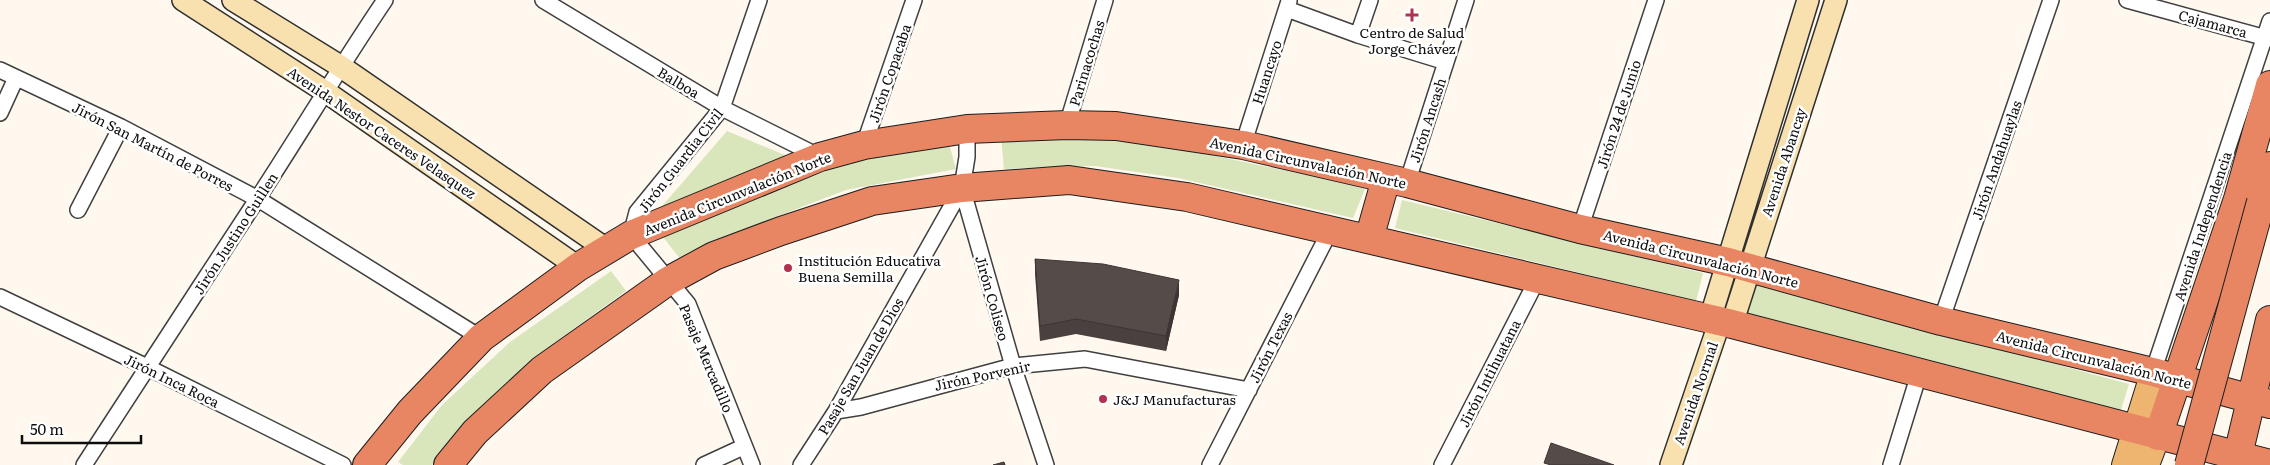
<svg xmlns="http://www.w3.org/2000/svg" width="2270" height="465" font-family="Literata,serif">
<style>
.green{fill:#d9e5bb}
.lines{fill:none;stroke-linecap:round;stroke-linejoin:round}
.street-casing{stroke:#404040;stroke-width:18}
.secondary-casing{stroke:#2f2f2f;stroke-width:24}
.primary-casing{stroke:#1e1e1e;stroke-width:26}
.highway-casing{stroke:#1e1e1e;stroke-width:30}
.street{stroke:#fff;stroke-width:15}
.secondary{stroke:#f8e1af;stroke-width:21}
.primary{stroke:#edb56f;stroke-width:24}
.highway{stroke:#e88562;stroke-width:28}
.highway-bridge-casing{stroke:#1e1e1e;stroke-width:30;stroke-linecap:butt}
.highway-bridge{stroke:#e88562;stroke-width:28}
.wall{fill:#494140}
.shaded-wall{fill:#3c3534}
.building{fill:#554c4a;stroke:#3c3534}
.poi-dot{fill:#b13151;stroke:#fff;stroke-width:2}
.labels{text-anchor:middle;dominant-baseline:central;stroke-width:5;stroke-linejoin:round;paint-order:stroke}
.street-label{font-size:14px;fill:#0d0d0d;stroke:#fff}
.poi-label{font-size:14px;fill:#0d0d0d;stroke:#fff;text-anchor:start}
</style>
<rect width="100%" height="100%" fill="#fef8ef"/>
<!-- green -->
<path class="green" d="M727,131l60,25 -130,56z
M1087,136c94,11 186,31 278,53l-12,29 -175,-40 -83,-12 -91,3 -3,-32z
M948,140l8,29 -110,21 -86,33 -79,37 -18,-23 98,-42 92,-34z
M1402,200l301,73 -7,28 -301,-73z
M611,271l15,20 -94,68 -69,66 -31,40h-29l-5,-3 44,-57 68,-63z
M1753,282l376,102 -9,29 -376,-99z"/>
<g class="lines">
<defs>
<path id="street" d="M543,0l179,108 98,49
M2127,0l143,39
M1287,9l71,26 88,27
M1358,35l12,-35
M0,70l121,57 137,72 223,139
M0,113l16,-35
M1067,125l38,-125
M864,145l50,-145
M1243,145l46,-144
M1407,183l59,-183
M962,188l51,178 33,99
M78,210l43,-83
M1580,229l76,-229
M0,297l147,70 196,98
M1941,321l110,-321
M2153,372l117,-351
M836,411l25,-4 152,-41 72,-7 164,31
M84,465c57,-89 116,-178 174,-267 43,-66 83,-133 127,-198
M704,465l39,-18
M752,465l-64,-161 -57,-69 6,-23 85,-104 37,-108
M801,465l35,-54 126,-223 5,-31v-28
M1210,465l121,-236
M1442,465l95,-185
M1891,465l28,-91"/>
<path id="secondary" d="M183,0l143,92 252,175
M233,0l107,66 266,183
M1710,319l98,-319
M1732,324l104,-324
M1671,465l49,-144"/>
<path id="primary" d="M2124,465l29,-93
M2147,465l11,-29"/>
<path id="highway" d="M2261,202l9,-36
M1369,239l17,-60
M2158,436l80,-237 32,-114
M2238,455l32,-135
M367,465l43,-53 71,-74 97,-71 53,-32 189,-78 44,-12 103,-16 100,-4 49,1 127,19 164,38 173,46 148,33 213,59 212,51 117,32
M448,465l27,-33 67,-62 126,-89 46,-25 67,-25 91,-30 90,-13 107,-8 118,17 545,127 538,140"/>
</defs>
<!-- street casing -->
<use href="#street" class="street-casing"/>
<!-- secondary casing -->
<use href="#secondary" class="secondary-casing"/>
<!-- primary casing -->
<use href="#primary" class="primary-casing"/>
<!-- highway casing -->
<use href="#highway" class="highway-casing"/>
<!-- street -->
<use href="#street" class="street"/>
<!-- secondary -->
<use href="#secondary" class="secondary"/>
<!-- primary -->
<use href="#primary" class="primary"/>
<!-- highway -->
<use href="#highway" class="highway"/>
<defs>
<path id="highway-bridge" d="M2189,465l72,-263"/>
</defs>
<!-- highway-bridge casing -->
<use href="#highway-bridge" class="highway-bridge-casing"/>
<!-- highway-bridge -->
<use href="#highway-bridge" class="highway-bridge"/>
</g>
<!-- wall -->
<path class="wall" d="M1035,259l144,36 -13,56 -90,-17 -36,7 -5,-67z"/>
<!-- shaded-wall -->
<path class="shaded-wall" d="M1179,280v15l-13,56v-15z"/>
<!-- building -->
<path class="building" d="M1035,259l68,5 76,16 -13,56 -90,-17 -36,7z
M1551,443l63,22h-63l-7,-2z
M1004,462l1,3h-12z"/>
<!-- markers -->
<g class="poi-dot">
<path d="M1409.5 7.5h5v5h5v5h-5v5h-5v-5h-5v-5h5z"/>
<circle cx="788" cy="268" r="5"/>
<circle cx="1103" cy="399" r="5"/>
</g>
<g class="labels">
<!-- street labels -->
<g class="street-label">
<text transform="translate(2213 23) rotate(15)">Cajamarca</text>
<text transform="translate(1086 63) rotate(-73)">Parinacochas</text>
<text transform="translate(1266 72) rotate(-72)">Huancayo</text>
<text transform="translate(889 73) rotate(-71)">Jirón Copacaba</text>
<text transform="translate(679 82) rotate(31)">Balboa</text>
<text transform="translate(1618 114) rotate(-72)">Jirón 24 de Junio</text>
<text transform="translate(1427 120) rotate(-72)">Jirón Ancash</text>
<text transform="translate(382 132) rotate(34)">Avenida Nestor Caceres Velasquez</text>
<text transform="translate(153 146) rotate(27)">Jirón San Martín de Porres</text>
<text transform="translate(680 160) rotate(-52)">Jirón Guardia Civil</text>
<text transform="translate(1996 160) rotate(-71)">Jirón Andahuaylas</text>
<text transform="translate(1308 162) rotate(12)">Avenida Circunvalación Norte</text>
<text transform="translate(1783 162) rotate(-72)">Avenida Abancay</text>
<text transform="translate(737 193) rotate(-22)">Avenida Circunvalación Norte</text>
<text transform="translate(2202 226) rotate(-72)">Avenida Independencia</text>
<text transform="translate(235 233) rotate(-57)">Jirón Justino Guillen</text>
<text transform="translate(1701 258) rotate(14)">Avenida Circunvalación Norte</text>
<text transform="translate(993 298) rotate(74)">Jirón Coliseo</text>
<text transform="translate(1270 347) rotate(-63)">Jirón Texas</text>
<text transform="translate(707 358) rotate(67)">Pasaje Mercadillo</text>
<text transform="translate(2094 359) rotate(14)">Avenida Circunvalación Norte</text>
<text transform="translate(860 366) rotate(-60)">Pasaje San Juan de Dios</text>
<text transform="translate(1489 373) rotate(-63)">Jirón Intihuatana</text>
<text transform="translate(982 375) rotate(-12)">Jirón Porvenir</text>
<text transform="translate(172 380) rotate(26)">Jirón Inca Roca</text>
<text transform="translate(1695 393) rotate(-71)">Avenida Normal</text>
</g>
<!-- poi labels -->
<g class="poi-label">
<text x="1412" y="32" text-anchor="middle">Centro de Salud<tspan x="1412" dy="16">Jorge Chávez</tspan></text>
<text x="798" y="260">Institución Educativa<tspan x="798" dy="16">Buena Semilla</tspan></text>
<text x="1113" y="399">J&amp;J Manufacturas</text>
</g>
</g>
<!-- scale -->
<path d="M22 435v8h119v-8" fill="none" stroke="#0d0d0d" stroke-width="2.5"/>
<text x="30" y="435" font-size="15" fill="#0d0d0d" stroke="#ffffff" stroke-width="4" paint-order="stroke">50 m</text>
</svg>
